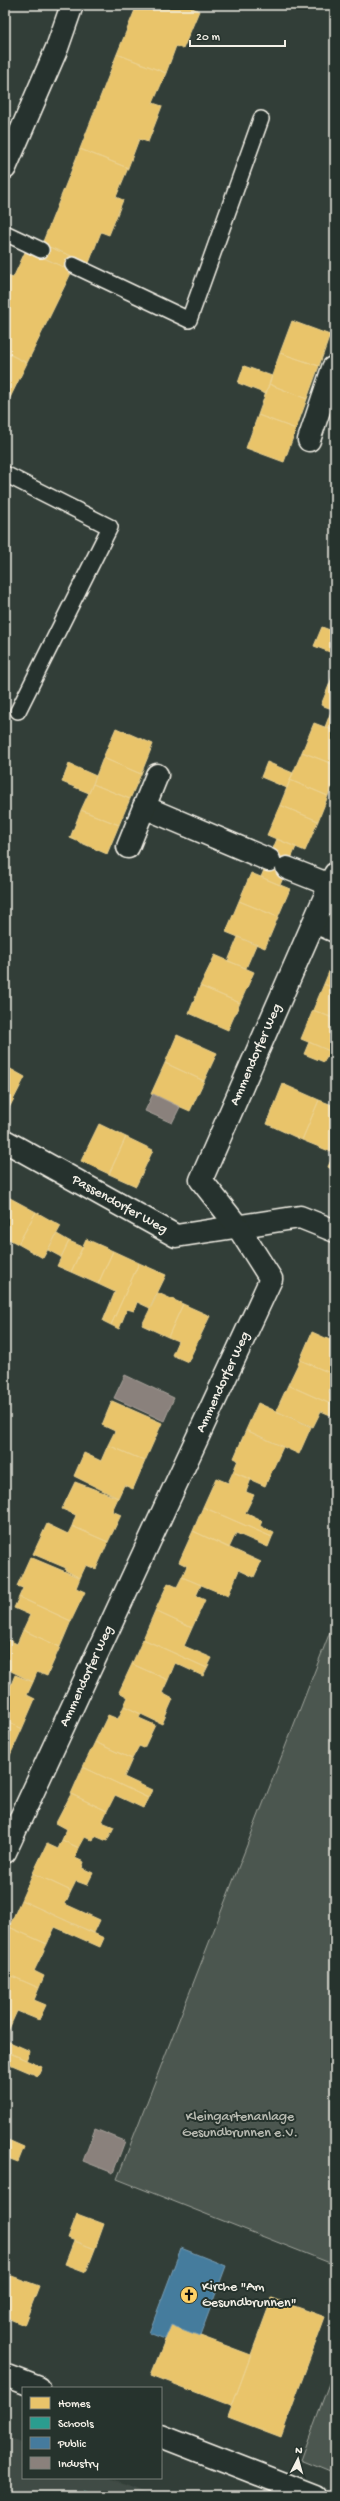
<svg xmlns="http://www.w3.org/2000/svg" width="340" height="2501" font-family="'Gochi Hand',sans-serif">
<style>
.built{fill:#404b44}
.green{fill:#4c564f;stroke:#a0a49c}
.homes{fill:#e9c46a;stroke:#ecd290}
.schools{fill:#2a9d8f;stroke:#67b6aa}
.public{fill:#457b9d;stroke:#7a9eb4}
.industry{fill:#8a817c;stroke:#aaa39c}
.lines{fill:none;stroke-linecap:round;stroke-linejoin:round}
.lane-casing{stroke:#f4f1e8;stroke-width:18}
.street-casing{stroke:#f4f1e8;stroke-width:25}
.secondary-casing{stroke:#f4f1e8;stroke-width:25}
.lane{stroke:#26332d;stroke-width:15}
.street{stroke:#26332d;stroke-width:22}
.secondary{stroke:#26332d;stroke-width:22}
.labels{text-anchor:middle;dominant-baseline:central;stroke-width:4;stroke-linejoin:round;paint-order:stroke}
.street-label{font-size:14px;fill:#f4f1e8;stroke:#26332d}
.park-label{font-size:14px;fill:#b9bbb2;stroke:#26332d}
.poi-label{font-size:14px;fill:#f4f1e8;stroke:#26332d;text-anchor:start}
</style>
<rect width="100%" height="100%" fill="#323e38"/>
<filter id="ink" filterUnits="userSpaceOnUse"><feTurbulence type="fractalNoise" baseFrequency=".025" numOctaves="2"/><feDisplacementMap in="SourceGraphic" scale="8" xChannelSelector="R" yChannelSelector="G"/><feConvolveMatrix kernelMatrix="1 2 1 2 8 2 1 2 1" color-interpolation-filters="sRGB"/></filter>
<g filter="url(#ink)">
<!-- built -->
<path class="built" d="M5,2437l18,7v34h87l46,18h-151z"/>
<!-- green -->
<path class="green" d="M335,1619v646l-218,-86z
M335,2367v107l-34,-14z"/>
<!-- homes -->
<path class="homes" d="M137,5h54l-1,2 9,4 -16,38 -7,-3 -10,27 -49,-19z
M117,54l49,19 -13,30 9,3 -14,36 -9,-3 -11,29 -48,-19z
M80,149l48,19 -12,29 7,3 -14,35 -8,-3 -12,31 -47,-19z
M44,245l32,13 -4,13 -34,-16z
M26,250l46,21 -45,92 -22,-11v-77l8,3z
M292,321l38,14 -11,31 -39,-13z
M5,352l22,11 -22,45z
M280,353l39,13 -12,33 -38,-15z
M244,366l28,10 -6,18 -28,-11z
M269,384l38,15 -11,30 -38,-14z
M258,415l38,14 -12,33 -38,-14z
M322,627l13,5v22l-21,-8z
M334,673l1,1v36l-14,-5z
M332,709l3,1v21l-10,-4z
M314,723l21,8v34l-33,-13z
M116,728l37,16 -12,30 -38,-16z
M302,752l33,13v14l-7,17 -38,-16z
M103,758l38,16 -11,25 -37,-15z
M267,762l26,11 -6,15 -26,-11z
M69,764l27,12 -7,17 -27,-11z
M290,780l38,16 -10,25 -38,-16z
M93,784l37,15 -11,26 -38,-15z
M280,805l38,16 -13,30 -38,-16z
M81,810l38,15 -12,29 -37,-16z
M277,839l19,8 -16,38 -19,-8z
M251,873l39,16 -12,28 -39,-16z
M239,901l39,16 -13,31 -39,-16z
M238,937l18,8 -10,23 -18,-7z
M215,955l39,17 -14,31 -40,-17z
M335,957v32l-11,-5z
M324,984l11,5v30l-22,-9z
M200,986l40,17 -12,27 -39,-17z
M313,1010l22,9v34l-34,-14z
M177,1035l40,18 -13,28 -39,-18z
M309,1042l20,9 -5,11 -20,-8z
M165,1063l39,18 -14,30 -39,-17z
M5,1066l20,11 -18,35 -2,-1z
M283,1084l36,16 -17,40 -35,-16z
M319,1100l16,6 -1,47 -32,-13z
M99,1124l27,13 -17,37 -28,-13z
M126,1137l27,13 -17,36 -27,-12z
M335,1151v20l-7,-4z
M5,1195l5,3 -5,10z
M10,1198l26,14 -18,32 -13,-7v-29z
M36,1212l25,14 -18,32 -25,-14z
M57,1234l12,7 -8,16 -13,-7z
M86,1239l27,12 -15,33 -27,-12z
M69,1241l14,6 -12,25 -14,-6z
M113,1251l26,12 -28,62 -8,-4 12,-29 -17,-8z
M139,1263l27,12 -16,33 -13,-6 -3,9 -7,-2 -8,20 -8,-4z
M158,1293l25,11 -15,33 -26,-12z
M183,1304l27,12 -22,46 -16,-7 6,-14 -10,-4z
M335,1329v46l-35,-15 12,-28 18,8z
M300,1360l35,15 -6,18 6,3v10l-47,-21z
M288,1385l47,21v11l-14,-6 -8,16 -37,-16z
M112,1401l50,22 -17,38 -37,-16 7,-14 -13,-6z
M258,1403l53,24 -12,27 -53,-24z
M246,1430l37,17 -18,39 -32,-14 5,-12 -4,-2z
M108,1445l37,16 -12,28 -9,-4 -6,13 -44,-22 10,-23 17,8z
M233,1472l18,7 -5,13 8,3 -9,18 17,8 -2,5 14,7 -2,4 -69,-30 13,-29 12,5z
M75,1482l43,16 -6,13 9,4 -13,27 -36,-16 4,-11 -14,-6z
M203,1507l69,30 -4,10 -32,-14 -7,15 -36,-17z
M47,1524l21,10 4,-8 36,16 -12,27 -10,-4 -6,13 -15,-8 1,-2 -33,-14z
M193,1531l68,31 -7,15 -15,-7 -11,26 -46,-19 5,-11 -8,-4z
M30,1557l50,21 -4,10 9,4 -14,29 -52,-24 4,-9 -6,-2z
M182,1577l19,8 -5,11 9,4 -13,28 -37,-17 13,-28 9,4z
M19,1597l52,24 -11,26 -37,-17 7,-15 -16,-7z
M155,1611l37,17 -8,18 28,12 -5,10 -64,-29z
M23,1630l37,17 -13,29 -10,-4 -4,10 -28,-14v-30l12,6z
M143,1639l64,29 -4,8 -28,-13 -7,17 -36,-16z
M132,1664l36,16 -6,13 11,6 -11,25 -38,-18 4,-9 -9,-5z
M15,1675l18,7 -6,13 8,4 -13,30 -17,-8v-36l5,2z
M124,1706l17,8 -2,4 16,7 -11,23 -5,-2 -7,13 -37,-17 13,-27 10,4z
M5,1721l17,8 -11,24 -6,-2z
M95,1742l37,17 -8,18 28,13 -4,8 -65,-31z
M5,1751l6,2 -6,13z
M83,1767l65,31 -5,10 -28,-13 -8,16 -36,-17z
M71,1794l36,17 -5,11 12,5 -7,14 -12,-5 -2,5 -8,-4 -6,11 -17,-8 5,-11 -11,-6z
M62,1840l17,8 -4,10 9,4 -2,6 11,5 -6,12 -11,-4 -5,10 -38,-18 14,-29 11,5z
M33,1873l38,18 -6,13 35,16 -6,13 -73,-33z
M21,1900l83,38 -4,9 -45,-20 -8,17 -38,-17z
M9,1927l38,17 -13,27 10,5 -5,12 -34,-15v-37z
M5,1973l34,15 -5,12 12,5 -7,15 -22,-9 -5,11 -7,-3z
M5,2019l7,3 -7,16z
M5,2040l25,11 -4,9 -21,-9z
M5,2051l37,16 -4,9 -33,-14z
M8,2140l16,7 -6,15 -13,-5z
M77,2214l27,10 -9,25 -27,-11z
M74,2241l21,8 -9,23 -21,-8z
M9,2275l30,11 -15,39 -19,-8v-32z
M272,2298l53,19 -44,120 -53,-20z
M171,2325l80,30 -19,51 -81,-31z"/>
<!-- schools -->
<path class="schools" d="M83,2490l16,6h-18z"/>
<!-- public -->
<path class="public" d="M181,2248l45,18 -26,70 -29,-11 -6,14 -16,-6z"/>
<!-- industry -->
<path class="industry" d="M153,1094l27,13 -8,16 -27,-12z
M125,1375l49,23 -10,23 -50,-23z
M95,2129l30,12 -12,32 -30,-12z"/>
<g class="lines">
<defs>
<path id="lane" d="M5,233l36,17
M73,265l116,55 72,-201
M5,474l105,53 -92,184"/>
<g id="street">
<path d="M5,168l52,-120 15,-43"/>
<path d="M309,440l24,-72"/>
<path d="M144,807l125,53"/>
<path d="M128,847l29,-72"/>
<path d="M287,868l43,17"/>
<path d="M315,922l20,9"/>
<path id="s1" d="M5,1141l171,95 124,-19 35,14"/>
<path id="s2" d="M5,1852l266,-573 -33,-52 -37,-47 134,-306"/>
</g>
<path id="secondary" d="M5,2375l34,13
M161,2436l154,60"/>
</defs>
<!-- lane casing -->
<use href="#lane" class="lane-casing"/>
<!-- street casing -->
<use href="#street" class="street-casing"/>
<!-- secondary casing -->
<use href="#secondary" class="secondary-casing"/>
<!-- lane -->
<use href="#lane" class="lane"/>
<!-- street -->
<use href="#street" class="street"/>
<!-- secondary -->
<use href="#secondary" class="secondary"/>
</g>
</g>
<!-- icons -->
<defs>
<symbol id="church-disc" viewBox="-11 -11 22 22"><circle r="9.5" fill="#ffd166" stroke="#26332d"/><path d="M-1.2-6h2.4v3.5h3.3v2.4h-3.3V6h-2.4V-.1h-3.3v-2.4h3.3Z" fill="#111"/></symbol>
</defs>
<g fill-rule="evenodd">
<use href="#church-disc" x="179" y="2285" width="20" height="20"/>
</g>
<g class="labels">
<!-- street labels -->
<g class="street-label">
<text stroke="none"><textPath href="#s2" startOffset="890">Ammendorfer Weg</textPath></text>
<text stroke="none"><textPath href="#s1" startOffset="131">Passendorfer Weg</textPath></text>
<text stroke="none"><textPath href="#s2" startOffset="518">Ammendorfer Weg</textPath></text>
<text stroke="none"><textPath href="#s2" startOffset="194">Ammendorfer Weg</textPath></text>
</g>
<!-- park labels -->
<g class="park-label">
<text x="240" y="2117">Kleingartenanlage<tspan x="240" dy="16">Gesundbrunnen e.V.</tspan></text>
</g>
<!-- poi labels -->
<g class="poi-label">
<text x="202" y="2287">Kirche "Am<tspan x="202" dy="16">Gesundbrunnen"</tspan></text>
</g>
</g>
<!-- margin -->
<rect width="340" height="2501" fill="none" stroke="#26332d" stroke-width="20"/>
<rect x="10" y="10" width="320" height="2481" fill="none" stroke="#f4f1e8" stroke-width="1.5" filter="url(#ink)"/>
<!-- legend -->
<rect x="22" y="2387" width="140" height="92" fill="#26332d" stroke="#787f78"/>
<rect x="30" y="2397" width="20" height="12" fill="#e9c46a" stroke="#787f78"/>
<text x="58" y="2407" font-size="12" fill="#f4f1e8">Homes</text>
<rect x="30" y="2417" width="20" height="12" fill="#2a9d8f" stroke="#787f78"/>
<text x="58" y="2427" font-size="12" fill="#f4f1e8">Schools</text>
<rect x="30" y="2437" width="20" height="12" fill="#457b9d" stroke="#787f78"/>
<text x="58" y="2447" font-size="12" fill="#f4f1e8">Public</text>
<rect x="30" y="2457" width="20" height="12" fill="#8a817c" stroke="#787f78"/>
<text x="58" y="2467" font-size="12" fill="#f4f1e8">Industry</text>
<!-- north arrow -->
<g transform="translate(298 2459) rotate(6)" stroke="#26332d" stroke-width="3" paint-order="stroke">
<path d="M0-3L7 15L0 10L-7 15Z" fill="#f4f1e8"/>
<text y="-6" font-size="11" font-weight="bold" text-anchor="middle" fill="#f4f1e8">N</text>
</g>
<!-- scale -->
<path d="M190 40v6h95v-6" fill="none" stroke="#f4f1e8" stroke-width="2"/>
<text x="196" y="40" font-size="12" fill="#f4f1e8" stroke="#26332d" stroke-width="3" paint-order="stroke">20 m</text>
</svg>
